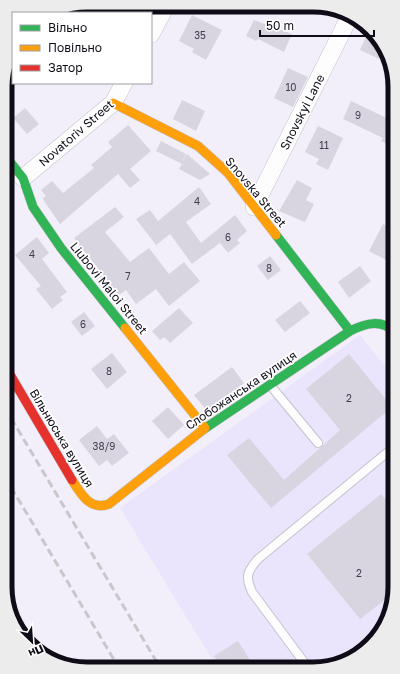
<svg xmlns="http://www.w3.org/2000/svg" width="400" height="674" font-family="'Golos Text',sans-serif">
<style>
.built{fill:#eae4fc}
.building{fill:#d8d5e1}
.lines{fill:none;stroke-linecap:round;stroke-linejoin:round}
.lane-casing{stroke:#c5c2cd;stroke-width:10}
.street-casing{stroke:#c5c2cd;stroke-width:18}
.fast-casing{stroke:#c5c2cd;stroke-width:10}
.slow-casing{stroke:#c5c2cd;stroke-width:10}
.jam-casing{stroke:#c5c2cd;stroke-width:10}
.lane{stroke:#fdfdfe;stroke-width:8}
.street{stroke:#fdfdfe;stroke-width:17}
.fast{stroke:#30b455;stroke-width:9}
.slow{stroke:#ff9f0a;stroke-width:9}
.jam{stroke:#e5322d;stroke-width:9}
.rail{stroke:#c8c8ca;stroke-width:3;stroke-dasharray:8 4;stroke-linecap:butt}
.labels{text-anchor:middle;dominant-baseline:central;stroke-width:3.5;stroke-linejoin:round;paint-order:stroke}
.number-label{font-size:10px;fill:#413e4a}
.street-label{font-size:12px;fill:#0f0c17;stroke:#fff}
.rim{fill:none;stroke:#0f0c17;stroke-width:5}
</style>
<rect width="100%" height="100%" fill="#f2effa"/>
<!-- built -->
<path class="built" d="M360,335l35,44v213l-17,45 -34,26 -31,6h-95l-98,-161z"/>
<!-- building -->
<path class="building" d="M192,15l30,15 -16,30 -14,-8 2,-3 -15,-8z
M254,20l38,14 -8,18 -26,-13 -2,2 -10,-5z
M369,30l15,19 -5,10 -19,-9z
M288,68l20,9 -15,30 -19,-9z
M182,100l23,11 -9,20 -23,-12z
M351,101l40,19 4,-8v36l-14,-7 2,-3 -40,-19z
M25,108l14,16 -12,10 -14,-16z
M128,125l23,26 -21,18 10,11 -10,8 -12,-14 -58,50 -16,-23 -1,-3 3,-2 -5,-6 11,-9 11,12 31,-25 -3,-3 21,-18 -4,-5z
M318,126l25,12 -15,32 -12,-6 3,-5 -14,-7z
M161,141l25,13 -4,8 5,-8 23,20 -10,6 -21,-11 3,-5 -26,-13z
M297,180l15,8 -6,12 8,4 -9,18 -26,-11z
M199,187l12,17 -25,18 15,21 34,-28 12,16 -10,9 3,3 -12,10 -8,-10 -28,21 -22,-30 -14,11 -20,-26 14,-9 8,11z
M115,207l9,10 -19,15 25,30 19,-14 20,26 15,-12 16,19 -31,25 -13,-17 -20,15 -10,-14 -7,5 -45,-57z
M383,224l12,7v21l-5,10 -21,-11z
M37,237l12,16 -7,6 25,33 -7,5 3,3 -11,9 -16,-20 5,-3 -26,-31z
M270,256l11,14 -13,10 -11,-14z
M360,266l11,15 -22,17 -11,-16z
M300,301l10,12 -25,19 -10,-12z
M179,308l14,15 -23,20 -6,-6 -4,3 -8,-9z
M84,312l11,14 -13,10 -11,-14z
M112,353l15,19 -20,17 -16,-20z
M349,354l43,53 -121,101 -44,-53 22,-17 35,42 56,-50 -34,-41z
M232,367l12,16 -37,28 -13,-16z
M168,407l16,18 -16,14 -16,-18z
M97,426l10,13 7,-5 15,19 -17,13 -5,-6 -8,6 -20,-26z
M381,494l14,17v81l-35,27 -53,-65z
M238,641l18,28h-33l-9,-13z"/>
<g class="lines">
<defs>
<path id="lane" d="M270,385l48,58
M309,669l-57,-77c-7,-16 -5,-20 6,-33l137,-113"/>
<path id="street" d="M151,34l15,-28
M23,178l90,-75 11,-20
M254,207l96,-191"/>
<path id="fast" d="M6,157l17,21 10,29 28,41 64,80
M276,235l74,96
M204,429l146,-98c16,-8 31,-12 45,1"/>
<path id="slow" d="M113,103l85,43 30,27 48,62
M125,328l80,100
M72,480c9,14 18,31 37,24l95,-75"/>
<path id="jam" d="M5,366l67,114"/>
</defs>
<!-- lane casing -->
<use href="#lane" class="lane-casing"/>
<!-- street casing -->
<use href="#street" class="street-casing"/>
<!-- fast casing -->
<use href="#fast" class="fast-casing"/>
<!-- slow casing -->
<use href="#slow" class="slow-casing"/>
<!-- jam casing -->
<use href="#jam" class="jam-casing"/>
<!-- lane -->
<use href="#lane" class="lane"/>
<!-- street -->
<use href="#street" class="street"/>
<!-- fast -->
<use href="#fast" class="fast"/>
<!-- slow -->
<use href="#slow" class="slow"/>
<!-- jam -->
<use href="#jam" class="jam"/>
<!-- rail -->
<path class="rail" d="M5,408l156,261
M5,477l114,191
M7,596l34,58"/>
</g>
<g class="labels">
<!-- number labels -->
<g class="number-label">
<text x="200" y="35">35</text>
<text x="291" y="87">10</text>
<text x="358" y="115">9</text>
<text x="324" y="145">11</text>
<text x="197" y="201">4</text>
<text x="228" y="237">6</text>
<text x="32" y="254">4</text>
<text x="269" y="268">8</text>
<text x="128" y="276">7</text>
<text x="83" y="324">6</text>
<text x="109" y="371">8</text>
<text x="349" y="398">2</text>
<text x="104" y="446">38/9</text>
<text x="359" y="573">2</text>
</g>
<!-- street labels -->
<g class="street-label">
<text transform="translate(302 112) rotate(-63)">Snovskyi Lane</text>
<text transform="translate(76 133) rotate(-41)">Novatoriv Street</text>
<text transform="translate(256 192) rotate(50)">Snovska Street</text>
<text transform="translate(109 288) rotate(51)">Liubovi Maloi Street</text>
<text transform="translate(241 390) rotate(-34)">Слобожанська вулиця</text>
<text transform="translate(62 438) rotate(59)">Вільнюська вулиця</text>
</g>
</g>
<!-- crop -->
<path d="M0 0H400V674H0ZM87 12H313A75 75 0 0 1 388 87V587A75 75 0 0 1 313 662H87A75 75 0 0 1 12 587V87A75 75 0 0 1 87 12Z" fill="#ececec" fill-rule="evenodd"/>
<path class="rim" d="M87 12H313A75 75 0 0 1 388 87V587A75 75 0 0 1 313 662H87A75 75 0 0 1 12 587V87A75 75 0 0 1 87 12Z"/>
<!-- legend -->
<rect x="12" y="12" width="140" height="72" fill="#ffffff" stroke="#9f9ea2"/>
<rect x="20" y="25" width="20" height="6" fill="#30b455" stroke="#9f9ea2"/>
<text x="48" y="32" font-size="12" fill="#0f0c17">Вільно</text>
<rect x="20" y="45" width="20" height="6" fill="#ff9f0a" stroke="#9f9ea2"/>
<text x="48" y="52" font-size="12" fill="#0f0c17">Повільно</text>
<rect x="20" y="65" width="20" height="6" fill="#e5322d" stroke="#9f9ea2"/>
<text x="48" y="72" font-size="12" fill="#0f0c17">Затор</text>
<!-- north arrow -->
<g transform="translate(32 642) rotate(155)" stroke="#ffffff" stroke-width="3" paint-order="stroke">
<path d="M0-3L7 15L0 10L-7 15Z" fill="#0f0c17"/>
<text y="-6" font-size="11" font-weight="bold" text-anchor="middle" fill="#0f0c17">Пн</text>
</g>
<!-- scale -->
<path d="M260 30v6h114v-6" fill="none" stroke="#0f0c17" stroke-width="2"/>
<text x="266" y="30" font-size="12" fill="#0f0c17" stroke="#ffffff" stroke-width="3" paint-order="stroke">50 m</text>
</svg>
